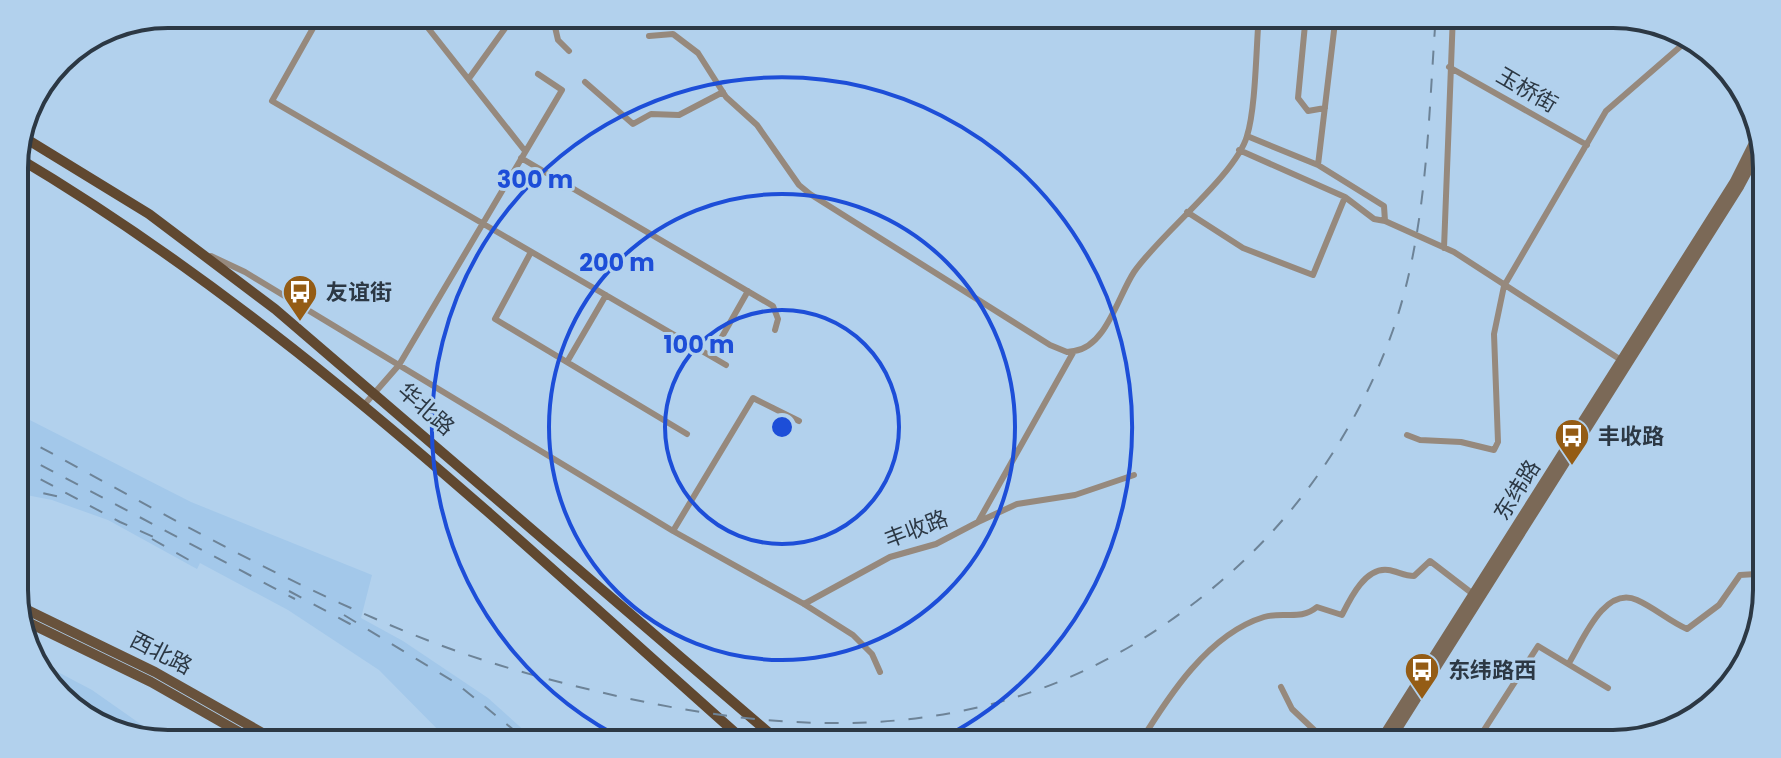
<svg xmlns="http://www.w3.org/2000/svg" width="1781" height="758" font-family="Poppins,'Noto Sans SC',sans-serif">
<style>
.built{fill:#a3c8ea}
.lines{fill:none;stroke-linecap:round;stroke-linejoin:round}
.minor{stroke:#96897d;stroke-width:6}
.secondary{stroke:#7b6957;stroke-width:9}
.primary{stroke:#68523c;stroke-width:10}
.trunk{stroke:#604830;stroke-width:10}
.rail{stroke:#6d8397;stroke-width:2;stroke-dasharray:14 14;stroke-linecap:butt}
.ring{fill:none;stroke:#1d4ed8;stroke-width:4}
.labels{text-anchor:middle;dominant-baseline:central;stroke-width:6;stroke-linejoin:round;paint-order:stroke}
.street-label{font-size:22px;fill:#2c3844;stroke:#b2d1ed}
.poi-label{font-size:22px;font-weight:bold;fill:#2c3844;stroke:#b2d1ed;text-anchor:start}
.rim{fill:none;stroke:#2c3844;stroke-width:4}
.centre{fill:#1d4ed8;stroke:#b2d1ed;stroke-width:4}
.ring-label{font-size:24px;text-anchor:middle;font-weight:bold;fill:#1d4ed8;stroke:#b2d1ed;stroke-width:6;stroke-linejoin:round;paint-order:stroke}
</style>
<rect width="100%" height="100%" fill="#b2d1ed"/>
<!-- built -->
<path class="built" d="M16,413l175,89 181,73 -11,43 42,23 85,57 51,46h-87l-73,-74 -91,-60 -88,-47 -3,6 -89,-49 -56,-20 -36,-7z
M35,660l57,30 77,54 -59,-12 -64,-48z"/>
<g class="lines">
<!-- minor -->
<path class="minor" d="M321,14l-49,87 454,264
M417,14l108,137
M552,14l6,26 11,11
M1306,14l-8,84 10,13 17,-3
M649,36l24,-2 25,19 28,44 31,28 42,60 11,9 240,151 17,7 7,-1
M1449,67l138,78
M470,77l36,-50 17,-13
M585,82l48,42 18,-10 28,1 44,-23
M1239,150l106,47 29,22 11,2 -1,-15 -66,-41 -71,-29
M521,158l252,148 5,13 -3,11
M1318,165l18,-151
M1187,212l56,36 70,27 32,-78
M1385,221l69,31 167,108
M1444,248l9,-234
M531,252l-36,67 192,115
M211,256l34,16 428,259 131,73 49,31 19,19 8,18
M711,356l37,-65
M567,362l39,-67
M364,405l35,-40 163,-275 -24,-16
M1407,435l13,5 41,2 33,8 4,-8 -4,-108 10,-48 102,-175 83,-72
M978,522l39,-18 58,-9 59,-20
M673,531l80,-133 46,23
M804,604l86,-47 46,-13 42,-22 96,-171c32,-4 44,-55 60,-79 26,-38 102,-97 113,-136 9,-29 9,-89 12,-122
M1569,663c13,-21 35,-78 68,-63 18,8 32,21 50,29l32,-24 21,-30 16,-1 11,10
M1281,687l11,22 37,35
M1139,744c29,-47 69,-110 125,-127 20,-6 36,4 53,-10l25,8c8,-16 23,-48 46,-45 9,1 16,6 26,6l16,-15 43,33
M1306,744l1,-1
M1356,744h8
M1475,744l63,-98 70,42"/>
<!-- secondary -->
<path class="secondary" d="M1378,744l356,-562 25,-50
M1388,744l352,-558 23,-43"/>
<!-- primary -->
<path class="primary" d="M17,605l138,67 127,72
M17,617l134,65 109,62"/>
<!-- trunk -->
<path class="trunk" d="M20,135l129,79 126,95 507,435
M15,156c271,160 498,380 733,588"/>
<!-- rail -->
<path class="rail" d="M16,434c136,73 271,152 416,208 60,23 123,40 185,54 223,50 422,41 603,-114 79,-67 138,-154 173,-252 35,-101 35,-211 43,-316
M16,452l279,147
M16,466l104,56 45,20
M16,487l44,10
M152,539l44,25
M289,591l63,34
M344,615l112,68 75,61"/>
</g>
<!-- distance rings -->
<g class="ring">
<circle cx="782" cy="427" r="117"/>
<circle cx="782" cy="427" r="233"/>
<path d="M631 743A350 350 0 1 1 933 743"/>
</g>
<!-- icons -->
<defs>
<symbol id="bus-pin" viewBox="-11 -11 22 30"><path d="M0 17L-7.5 6A9.5 9.5 0 1 1 7.5 6Z" fill="#945c15" stroke="#b2d1ed"/><path d="M-5-6H5V4H4V6H2V4H-2V6H-4V4H-5ZM-3.5-4V0h7V-4ZM-3.5 1.2v1.5H-2V1.2ZM2 1.2v1.5H3.5V1.2Z" fill="#fff"/></symbol>
</defs>
<g fill-rule="evenodd">
<use href="#bus-pin" x="280" y="272" width="40" height="54"/>
<use href="#bus-pin" x="1552" y="416" width="40" height="54"/>
<use href="#bus-pin" x="1402" y="650" width="40" height="54"/>
</g>
<g class="labels">
<!-- street labels -->
<g class="street-label">
<text transform="translate(1527 90) rotate(30)">玉桥街</text>
<text transform="translate(426 409) rotate(41)">华北路</text>
<text transform="translate(1517 490) rotate(-58)">东纬路</text>
<text transform="translate(916 529) rotate(-21)">丰收路</text>
<text transform="translate(161 653) rotate(27)">西北路</text>
</g>
<!-- poi labels -->
<g class="poi-label">
<text x="326" y="292">友谊街</text>
<text x="1598" y="436">丰收路</text>
<text x="1448" y="670">东纬路西</text>
</g>
</g>
<!-- crop -->
<path d="M0 0H1781V758H0ZM168 28H1613A140 140 0 0 1 1753 168V590A140 140 0 0 1 1613 730H168A140 140 0 0 1 28 590V168A140 140 0 0 1 168 28Z" fill="#b2d1ed" fill-rule="evenodd"/>
<path class="rim" d="M168 28H1613A140 140 0 0 1 1753 168V590A140 140 0 0 1 1613 730H168A140 140 0 0 1 28 590V168A140 140 0 0 1 168 28Z"/>
<circle cx="782" cy="427" r="12" class="centre"/>
<g class="ring-label">
<text x="535" y="188">300 m</text>
<text x="617" y="271">200 m</text>
<text x="699" y="353">100 m</text>
</g>
</svg>
